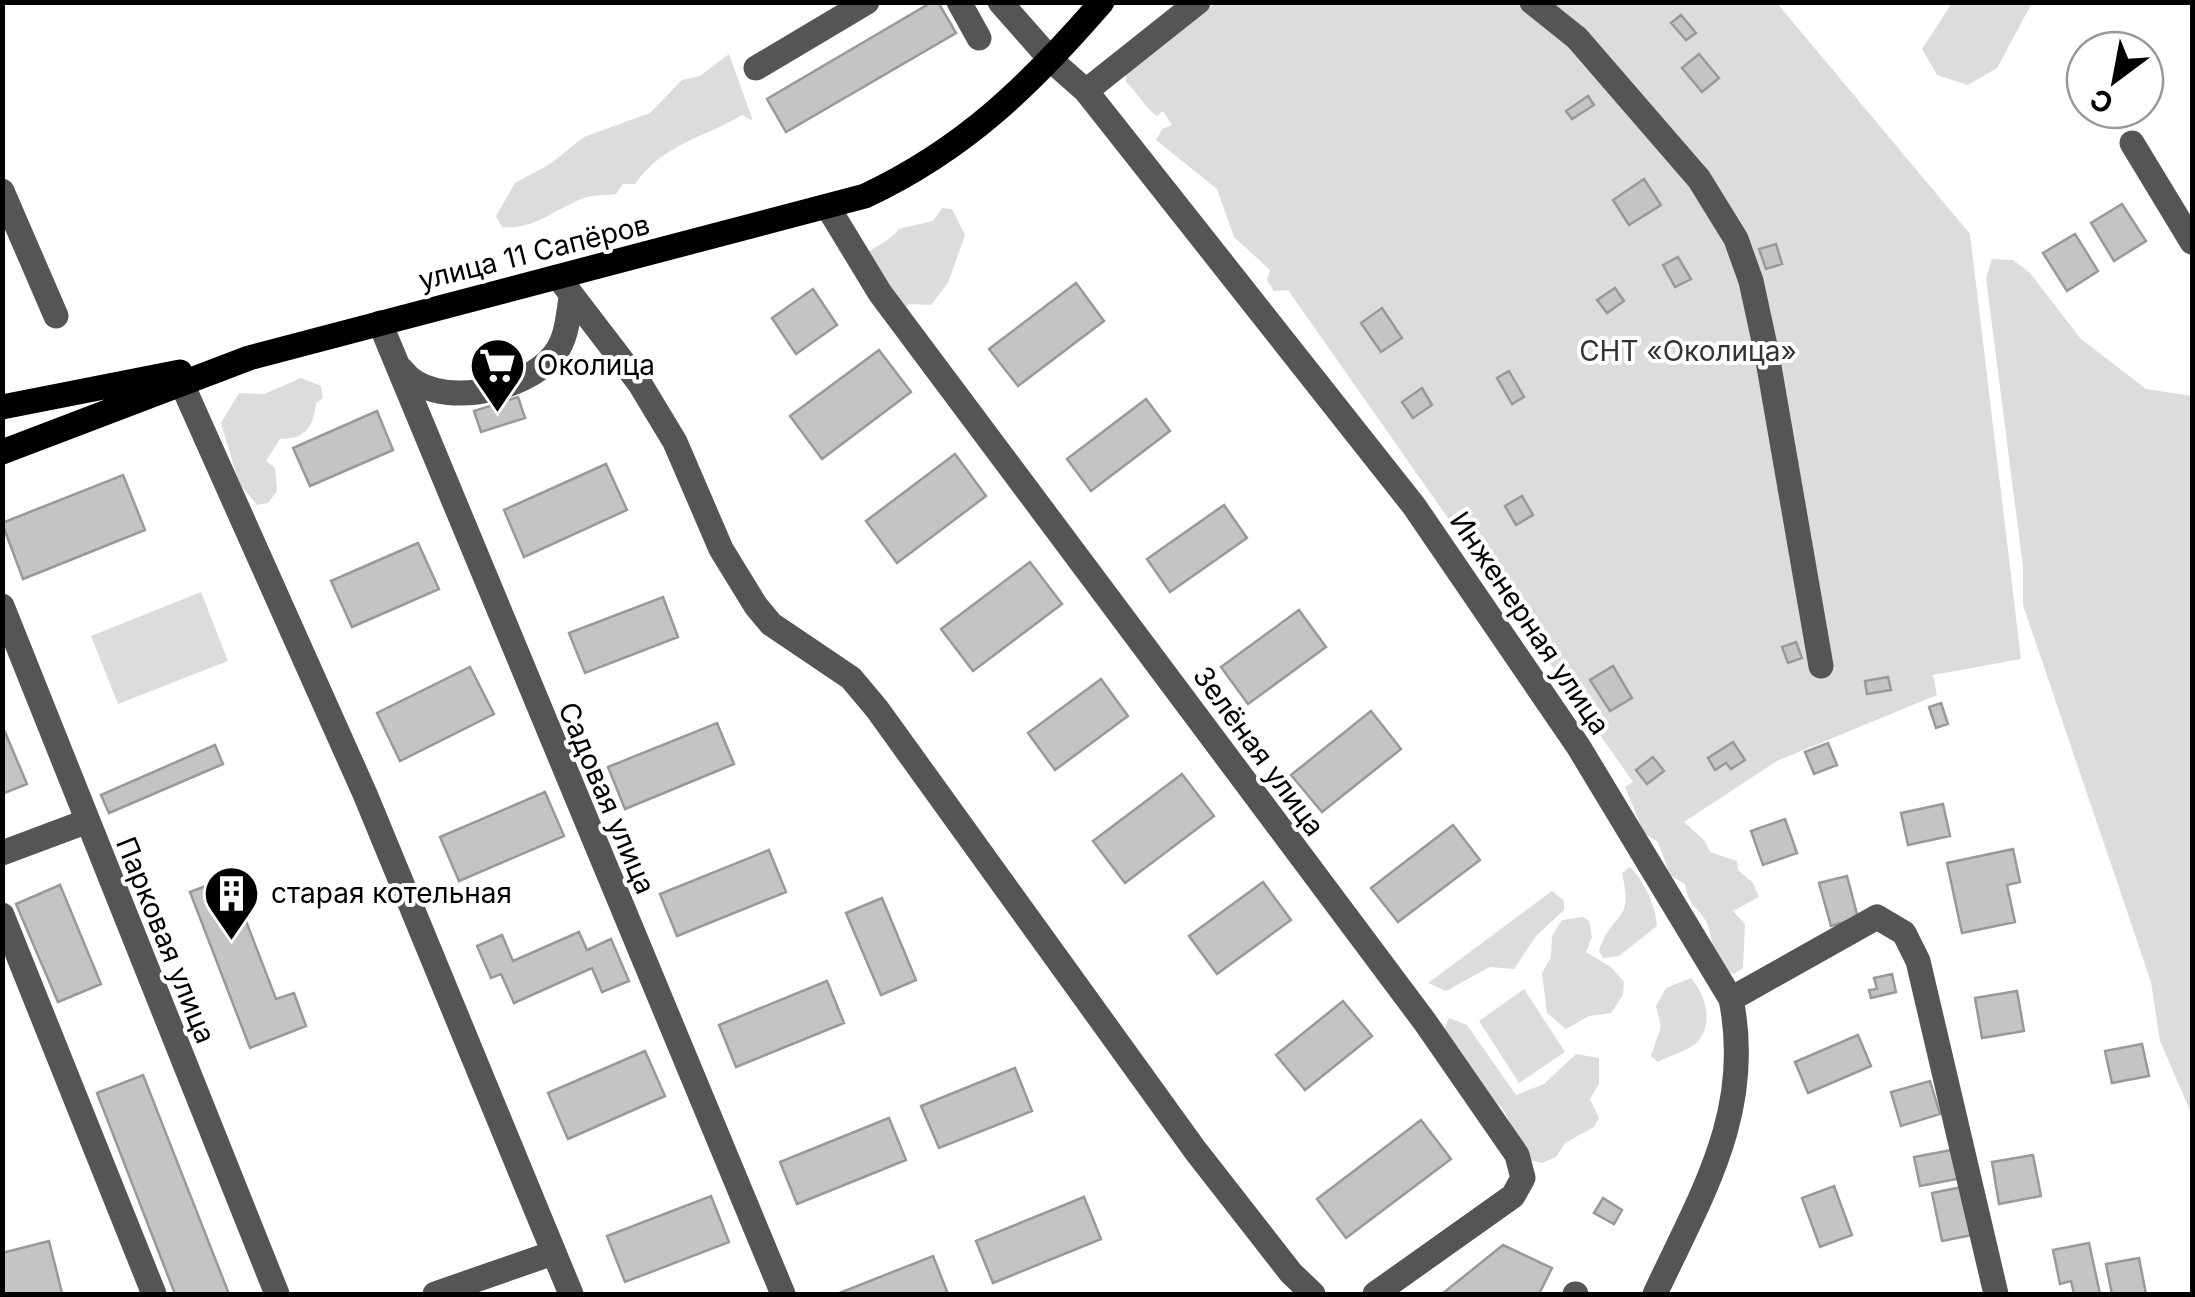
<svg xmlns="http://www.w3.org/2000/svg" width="2195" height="1297" font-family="Inter,sans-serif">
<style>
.green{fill:#dcdcdc}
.building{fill:#c4c4c4;stroke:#999;stroke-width:2.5}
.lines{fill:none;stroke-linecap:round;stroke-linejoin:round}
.minor{stroke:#555;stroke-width:25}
.major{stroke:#000;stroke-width:25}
.labels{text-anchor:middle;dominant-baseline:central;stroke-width:8;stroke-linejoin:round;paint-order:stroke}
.street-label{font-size:28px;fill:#000;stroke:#fff}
.park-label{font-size:28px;fill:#333;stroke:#fff}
.poi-label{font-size:28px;fill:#000;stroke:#fff;text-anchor:start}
</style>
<rect width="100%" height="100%" fill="#fff"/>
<!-- green -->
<path class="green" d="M1216,3h561l193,231 51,425 -88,16 4,20 -160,66 -93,61 21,19 5,11 27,9 1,9 15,13 6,14 -26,14 12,13 -2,44 -9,6c-26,-10 -18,-27 -26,-48 -6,-17 -20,-18 -23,-42l-15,-9 -12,-33 -14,-9 -19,-46 8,-5 -345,-492 -14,1 -7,-11 3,-10 -36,-33 -17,-48 -61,-49 6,-11 10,-4 -9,-14 -6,5c-13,-9 -19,-23 -31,-34l-1,-13z
M1952,3h80l-35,65 -29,17 -31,-10 -15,-26z
M729,54l24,67 -11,-6c-40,24 -78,28 -107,69h-12l-7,10c-11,2 -22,0 -32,4 -27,10 -52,33 -82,29l-6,-11 19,-33 35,-19 34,-27 66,-24 32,-33 18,-4z
M942,208l10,1 13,26 -17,48 -17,22 -22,-1 -10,10 -41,-54c13,-13 31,-17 41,-31l34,-8z
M1992,259l21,1 17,13 50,65 66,51 46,7v750v-31l-32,-74 -9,-59 -128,-377v-38l-37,-289z
M301,378l20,8 2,12 -7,5c-3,25 -11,36 -36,36l-14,22 9,7 2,23 -9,12 -11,2 -18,-22 -18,-60 18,-30 25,1z
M201,592l27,69 -110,43 -27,-68z
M1630,867c14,14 26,39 27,59l-38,30 -16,2 -4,-7c14,-43 35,-25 23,-78z
M1552,891l12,10v9l-28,26 -22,33 -24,-2 -44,24 -18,-8z
M1583,917l6,4 3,16 -6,15 25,15 13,15 -1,13 -12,18 -22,3 -23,13 -19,-16 -5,-40 9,-16 1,-21 10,-16z
M1691,978c15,17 24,48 4,66 -9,7 -26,12 -37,18l-7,-6 10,-30 -5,-20 10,-18z
M1524,989l41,63 -46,31 -40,-62z
M1449,1018l18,7 49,70 28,-11 32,-30 23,4v26l-9,15 9,19 -5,9 -29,16 -9,14 -14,6 -13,-3 -26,-51 -15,-13 -45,-63z"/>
<!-- building -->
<path class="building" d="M932,2h6l18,31 -170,99 -19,-33z
M1681,15l15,18 -10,7 -15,-17z
M1699,54l20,24 -17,14 -20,-24z
M1588,96l6,9 -22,14 -6,-8z
M1644,179l17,26 -32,20 -16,-25z
M2122,204l24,37 -32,20 -23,-38z
M2075,234l23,37 -31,20 -24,-38z
M1776,244l6,20 -16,5 -7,-20z
M1678,257l13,22 -16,8 -12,-22z
M1076,283l28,38 -86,65 -29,-37z
M1615,288l9,13 -17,12 -10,-13z
M813,289l24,36 -41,29 -24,-36z
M1382,308l20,30 -21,14 -20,-29z
M879,350l32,42 -89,67 -32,-43z
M1509,371l15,26 -12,7 -15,-26z
M1422,388l10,17 -19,13 -11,-16z
M518,397l7,21 -44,14 -7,-21z
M1146,399l24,32 -79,60 -24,-32z
M377,411l16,39 -83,36 -17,-38z
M955,454l31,42 -89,67 -31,-42z
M606,464l21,46 -103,47 -20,-47z
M123,475l22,55 -122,49 -21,-56z
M1522,496l11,19 -17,10 -11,-19z
M1224,505l23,33 -77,54 -23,-33z
M418,543l21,46 -87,38 -21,-46z
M1030,562l32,42 -89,67 -32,-42z
M663,597l15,40 -93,36 -16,-40z
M1299,610l27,37 -78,57 -27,-37z
M1796,642l6,16 -14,5 -6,-16z
M1613,666l19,32 -22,13 -20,-31z
M470,667l24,47 -94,47 -23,-48z
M1888,677l3,13 -24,4 -2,-13z
M1101,679l27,37 -73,54 -27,-37z
M1941,703l7,21 -12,4 -7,-21z
M1371,711l30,38 -79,63 -31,-37z
M717,723l17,41 -109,45 -17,-42z
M2,725l25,59 -25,10z
M1733,742l12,18 -14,9 -5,-6 -11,7 -7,-12z
M1828,743l9,22 -23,9 -9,-22z
M215,745l8,19 -114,49 -8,-18z
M1653,757l11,14 -17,13 -11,-14z
M1182,774l32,42 -89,67 -32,-42z
M545,792l19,44 -105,45 -19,-44z
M1943,804l7,32 -42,9 -7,-32z
M1785,819l12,34 -34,12 -12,-34z
M1453,825l27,35 -82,62 -27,-34z
M2013,849l7,33 -13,3 8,37 -53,11 -15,-70z
M769,850l17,42 -109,44 -17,-42z
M1847,876l11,42 -27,8 -12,-43z
M229,877l47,122 18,-6 12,33 -56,22 -60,-156z
M1263,882l28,38 -74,54 -28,-38z
M60,885l41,99 -43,18 -42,-98z
M882,898l34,82 -35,15 -35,-82z
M579,932l8,18 24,-11 18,42 -27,11 -10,-24 -78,35 -13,-29 -10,4 -14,-32 25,-11 11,26z
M1892,974l4,18 -25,6 -2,-8 8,-1 -3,-11z
M827,981l17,42 -108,44 -17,-42z
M2017,991l7,40 -42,7 -7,-40z
M1343,1001l29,35 -67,54 -29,-35z
M1858,1035l13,31 -63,27 -13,-31z
M2142,1044l7,32 -37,7 -7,-32z
M645,1051l20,45 -97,43 -20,-46z
M1015,1068l17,43 -93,37 -18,-42z
M143,1075l86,219h-54l-78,-201z
M1930,1081l10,33 -39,12 -10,-34z
M889,1118l17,42 -109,44 -17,-42z
M1421,1120l30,39 -105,79 -29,-39z
M1957,1149l5,29 -42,8 -6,-29z
M2033,1155l8,41 -42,8 -7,-42z
M1834,1186l18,49 -32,12 -18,-49z
M1962,1187l10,48 -30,6 -10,-48z
M711,1196l18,46 -104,40 -18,-46z
M1084,1197l17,42 -108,44 -17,-42z
M1603,1198l19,12 -8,14 -20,-11z
M49,1241l13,52 -60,1v-41z
M2089,1243l11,51h-26l-3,-13 -11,3 -7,-34z
M1503,1245l49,23 -13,26h-97z
M933,1256l15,38h-111z
M2139,1258l7,36h-34l-6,-30z"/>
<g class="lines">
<!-- minor -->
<path class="minor" d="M959,2l20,36
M1000,2l52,59 34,30 328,415 164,240 153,253c23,113 -30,196 -76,295
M1532,2l45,36 122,141 37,60 15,42 16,74 54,311
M756,68l111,-66
M1086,91l112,-89
M2132,143l60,99
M2,191l54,125
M829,209l51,84 545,729 92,133 6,23 -10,18 -138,98
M558,277l82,107 35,58 46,107 35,57 15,18 80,54 26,31 318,441 96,123 22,21
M380,323l403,971
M402,370c31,41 123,22 152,-15 13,-16 14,-38 17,-58
M182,384l183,410 206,500
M2,606l275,688
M2,853l83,-31
M2,915l152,379
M1731,999l146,-82 27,16 14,28 78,333
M435,1294l118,-41
M1575,1294h1"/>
<!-- major -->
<path class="major" d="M2,407l178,-35
M2,452l247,-94 616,-162c100,-47 165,-111 237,-194"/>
</g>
<!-- icons -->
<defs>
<symbol id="supermarket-pin" viewBox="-11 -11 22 30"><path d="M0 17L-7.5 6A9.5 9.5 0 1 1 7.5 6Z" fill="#000" stroke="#fff"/><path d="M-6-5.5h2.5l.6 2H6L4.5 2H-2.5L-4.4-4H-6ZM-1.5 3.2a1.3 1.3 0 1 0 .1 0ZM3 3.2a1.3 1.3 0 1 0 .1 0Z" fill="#fff"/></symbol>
<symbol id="building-pin" viewBox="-11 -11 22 30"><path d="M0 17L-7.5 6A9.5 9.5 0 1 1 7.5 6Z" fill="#000" stroke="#fff"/><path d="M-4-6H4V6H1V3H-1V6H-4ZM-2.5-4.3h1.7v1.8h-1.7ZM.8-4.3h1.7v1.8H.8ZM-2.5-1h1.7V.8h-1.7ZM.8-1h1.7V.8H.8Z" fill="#fff"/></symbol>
</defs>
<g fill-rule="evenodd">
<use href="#supermarket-pin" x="466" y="334" width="63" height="86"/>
<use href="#building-pin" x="200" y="862" width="63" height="86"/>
</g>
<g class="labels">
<!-- street labels -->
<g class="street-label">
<text transform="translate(534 252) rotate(-14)">улица 11 Сапёров</text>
<text transform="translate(1530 623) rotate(56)">Инженерная улица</text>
<text transform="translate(1259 751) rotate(54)">Зелёная улица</text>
<text transform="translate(607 798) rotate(67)">Садовая улица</text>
<text transform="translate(166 940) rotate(68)">Парковая улица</text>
</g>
<!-- park labels -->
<g class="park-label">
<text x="1688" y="351">СНТ «Околица»</text>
</g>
<!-- poi labels -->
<g class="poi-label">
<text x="537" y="365">Околица</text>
<text x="271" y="893">старая котельная</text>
</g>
</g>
<!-- border -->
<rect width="2195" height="1297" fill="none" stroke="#000000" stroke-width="10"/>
<!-- north arrow -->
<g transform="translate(2115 80) rotate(212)"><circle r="48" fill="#ffffff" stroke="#999999" stroke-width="2.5"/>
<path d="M0-8L18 38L0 25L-18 38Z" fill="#000000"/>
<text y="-15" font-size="28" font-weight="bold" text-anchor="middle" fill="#000000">С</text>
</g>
</svg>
